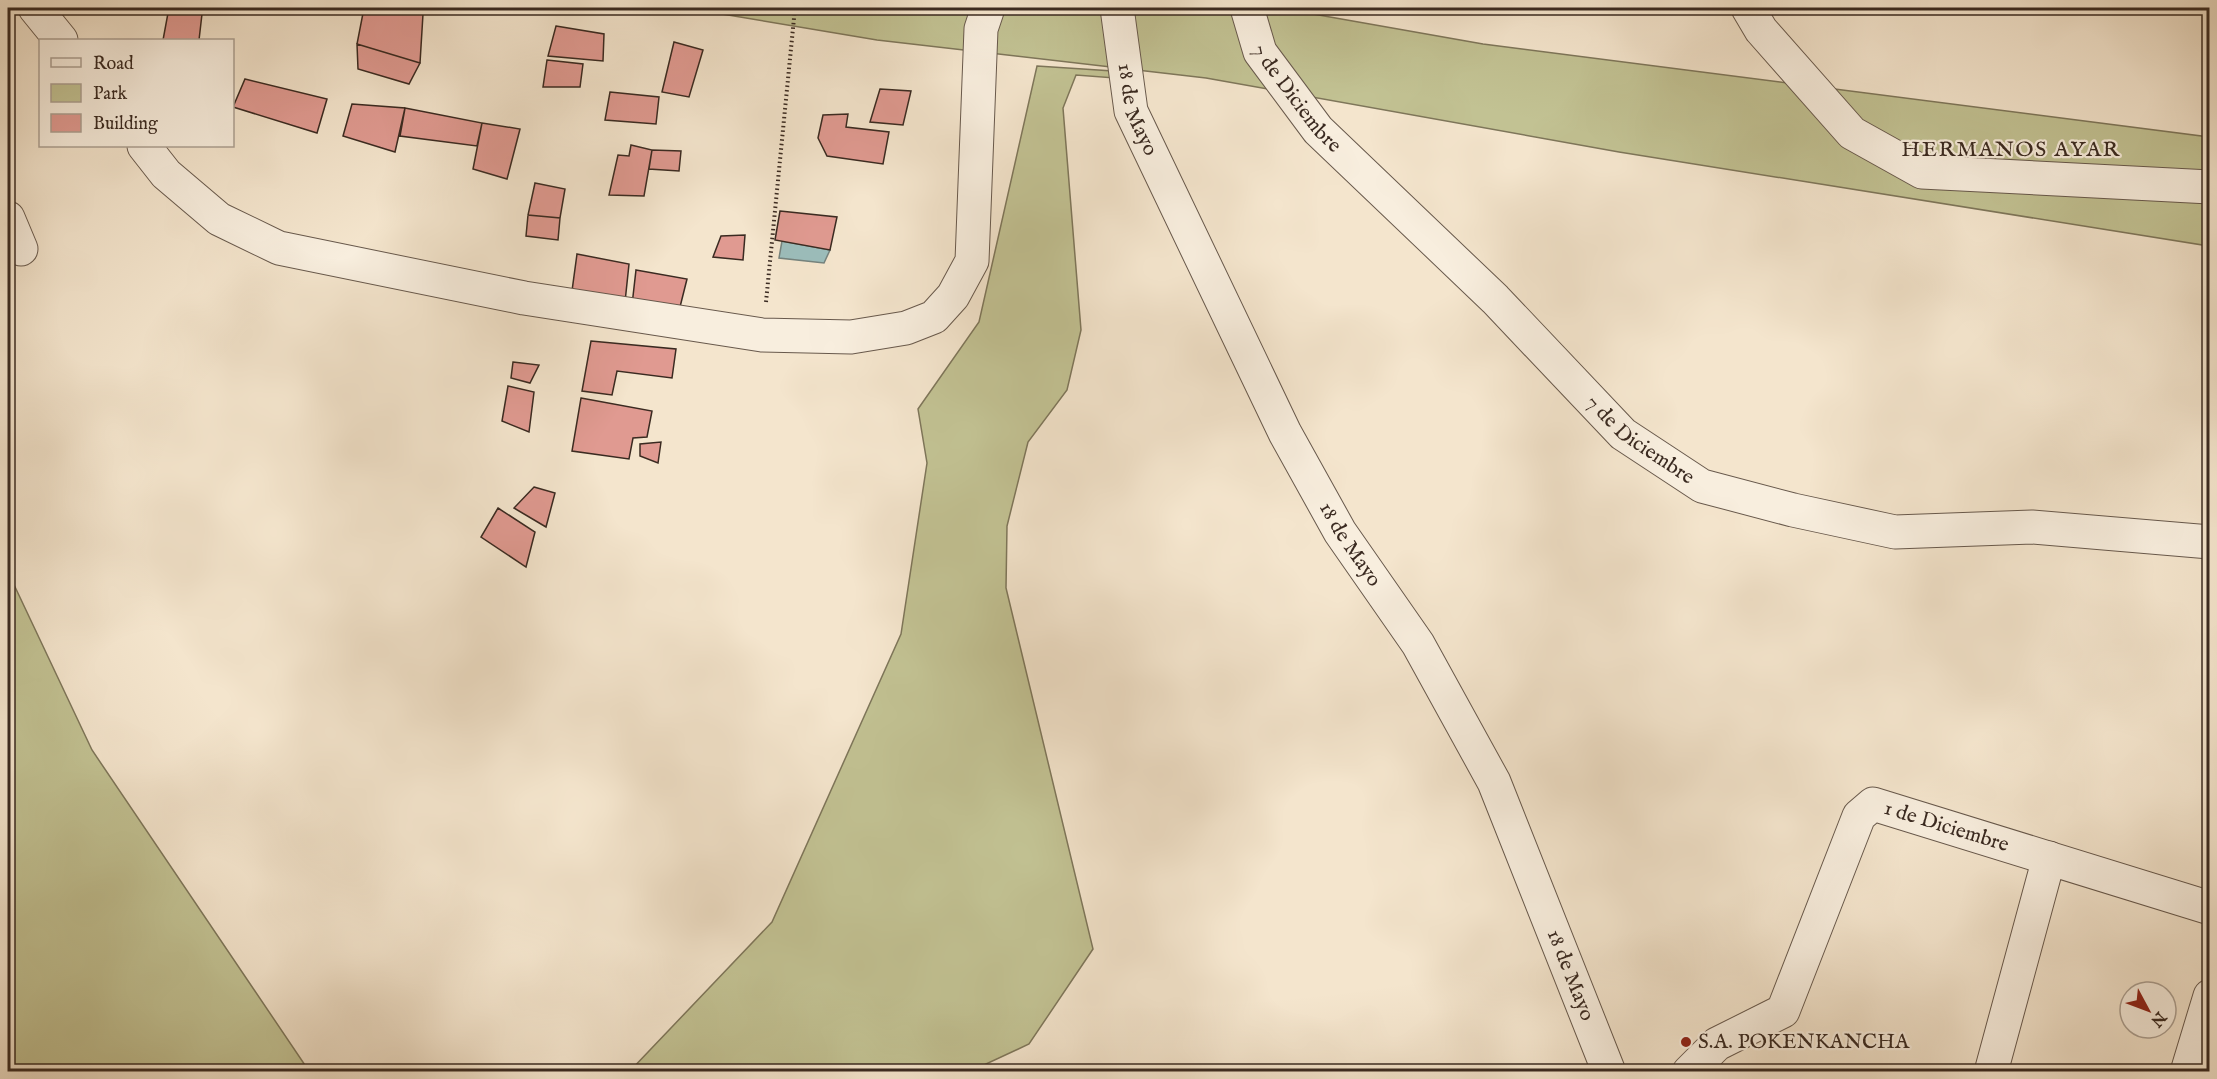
<svg xmlns="http://www.w3.org/2000/svg" width="2217" height="1079" font-family="'IM FELL English',serif">
<style>
.green{fill:#c2c293;stroke:#7e765a;stroke-width:1.5}
.water{fill:#9cbebc;stroke:#75837e;stroke-width:1.5}
.building{fill:#e09a91;stroke:#3a2a21;stroke-width:1.5}
.lines{fill:none;stroke-linecap:round;stroke-linejoin:round}
.minor-casing{stroke:#68594c;stroke-width:35}
.path{stroke:#3a2a21;stroke-width:4;stroke-dasharray:1.5 3;stroke-linecap:butt}
.minor{stroke:#f8eede;stroke-width:33}
.poi-dot{fill:#8f2418;stroke:#f8eede;stroke-width:2}
.labels{text-anchor:middle;dominant-baseline:central;stroke-width:4.5;stroke-linejoin:round;paint-order:stroke}
.street-label{font-size:21px;fill:#3a2a21;stroke:#f8eede}
.poi-label{font-size:21px;fill:#3a2a21;stroke:#f8eede;text-anchor:start}
.neighbourhood-label{font-size:22px;letter-spacing:1.5px;fill:#3a2a21;stroke:#f8eede}
</style>
<rect width="100%" height="100%" fill="#f4e5cd"/>
<filter id="stains"><feTurbulence type="fractalNoise" baseFrequency=".00333" numOctaves="4"/><feColorMatrix values="0 0 0 0 .2 0 0 0 0 .09 0 0 0 0 .02 0 0 0 .5 -.17"/></filter>
<radialGradient id="worn" r=".72"><stop offset=".6" stop-color="#630" stop-opacity="0"/><stop offset="1" stop-color="#630" stop-opacity=".3"/></radialGradient>
<!-- green -->
<path class="green" d="M686,8h593l204,36 726,93v109l-590,-94 -413,-74 -329,-38z
M1037,66l91,6v7l-52,-4 -13,33 18,222 -14,60 -39,52 -21,84 -1,62 87,361 -64,95 -58,27 -342,1 143,-150 129,-288 26,-171 -9,-54 61,-87z
M8,572l84,178 217,321 -274,1 -8,-7 -19,3z"/>
<!-- water -->
<path class="water" d="M782,241l48,9 -6,13 -45,-5z"/>
<!-- building -->
<path class="building" d="M364,8h41l18,6 -3,49 -63,-19z
M168,13l34,1 -3,26h-36z
M556,26l48,8 -1,27 -55,-5z
M674,42l29,8 -14,47 -27,-5z
M357,44l63,19 -11,21 -51,-15z
M547,60l36,4 -3,23h-37z
M245,79l82,20 -10,34 -84,-26z
M880,89l31,2 -8,34 -33,-3z
M610,92l49,5 -3,27 -51,-4z
M352,104l53,4 -10,44 -52,-16z
M405,108l77,15 -5,23 -77,-10z
M848,114l-2,13 43,5 -6,32 -56,-8 -9,-18 5,-23z
M482,123l38,6 -13,50 -34,-10z
M631,145l21,5 -8,46 -35,-1 9,-40 11,1z
M652,150l29,1 -2,20 -30,-2z
M535,183l30,6 -5,29 -32,-3z
M780,211l57,6 -7,33 -55,-10z
M528,215l32,3 -2,22 -32,-4z
M745,235l-2,25 -30,-3 8,-21z
M577,254l52,10 -4,38 -53,-11z
M636,270l51,9 -8,32 -47,-6z
M591,341l85,8 -4,29 -55,-7 -5,24 -30,-4z
M513,362l26,3 -9,18 -19,-5z
M508,386l26,6 -5,40 -27,-11z
M581,398l71,13 -5,26 -14,1 -4,21 -57,-8z
M661,442l-3,21 -18,-7v-12z
M534,487l21,6 -9,34 -32,-19z
M498,508l37,24 -9,35 -45,-30z"/>
<g class="lines">
<defs>
<g id="minor">
<path d="M35,8l26,32"/>
<path id="s1" d="M1117,8l14,103 154,322 55,99 78,112 76,138 115,290"/>
<path id="s2" d="M1247,8l13,44 58,78 177,169 128,135 79,52 91,24 102,22 137,-5 178,15"/>
<path d="M1748,8l13,22 91,103 70,39 288,15"/>
<path d="M144,146l22,28 53,45 60,29 245,50 238,37 89,2 55,-9 28,-11 19,-21 19,-35 9,-232 7,-21"/>
<path d="M8,218l13,31"/>
<path id="s3" d="M1689,1072l28,-28 66,-33 76,-195 14,-12 337,104"/>
<path d="M1991,1072l58,-214"/>
<path d="M2187,1072l23,-76"/>
</g>
</defs>
<!-- minor casing -->
<use href="#minor" class="minor-casing"/>
<!-- path -->
<path class="path" d="M766,302l29,-294"/>
<!-- minor -->
<use href="#minor" class="minor"/>
</g>
<!-- markers -->
<circle class="poi-dot" cx="1686" cy="1042" r="6"/>
<g class="labels">
<!-- street labels -->
<g class="street-label">
<text stroke="none"><textPath href="#s2" startOffset="105">7 de Diciembre</textPath></text>
<text stroke="none"><textPath href="#s1" startOffset="104">18 de Mayo</textPath></text>
<text stroke="none"><textPath href="#s2" startOffset="591">7 de Diciembre</textPath></text>
<text stroke="none"><textPath href="#s1" startOffset="590">18 de Mayo</textPath></text>
<text stroke="none"><textPath href="#s3" startOffset="418">1 de Diciembre</textPath></text>
<text stroke="none"><textPath href="#s1" startOffset="1076">18 de Mayo</textPath></text>
</g>
<!-- poi labels -->
<g class="poi-label">
<text x="1698" y="1042">S.A. POKENKANCHA</text>
</g>
<!-- neighbourhood labels -->
<g class="neighbourhood-label">
<text x="2011" y="150">HERMANOS AYAR</text>
</g>
</g>
<!-- margin -->
<rect width="2217" height="1079" fill="none" stroke="#f4e5cd" stroke-width="30"/>
<rect x="9" y="9" width="2199" height="1061" fill="none" stroke="#3a2a21" stroke-width="3"/>
<rect x="15" y="15" width="2187" height="1049" fill="none" stroke="#3a2a21" stroke-width="1.5"/>
<!-- legend -->
<rect x="39" y="39" width="195" height="108" fill="#f8eede" stroke="#aca092" stroke-width="1.5"/>
<rect x="51" y="58" width="30" height="9" fill="#f8eede" stroke="#aca092" stroke-width="1.5"/>
<text x="93" y="69" font-size="18" fill="#3a2a21">Road</text>
<rect x="51" y="84" width="30" height="18" fill="#c2c293" stroke="#aca092" stroke-width="1.5"/>
<text x="93" y="99" font-size="18" fill="#3a2a21">Park</text>
<rect x="51" y="114" width="30" height="18" fill="#e09a91" stroke="#aca092" stroke-width="1.5"/>
<text x="93" y="129" font-size="18" fill="#3a2a21">Building</text>
<!-- north arrow -->
<g transform="translate(2148 1010) rotate(131)"><circle r="28" fill="#f8eede" stroke="#aca092" stroke-width="1.5"/>
<path d="M0-4.5L10 22L0 15L-10 22Z" fill="#8f2418"/>
<text y="-9" font-size="16" font-weight="bold" text-anchor="middle" fill="#3a2a21">N</text>
</g>
<rect width="100%" height="100%" filter="url(#stains)"/>
<rect width="100%" height="100%" fill="url(#worn)"/>
</svg>
